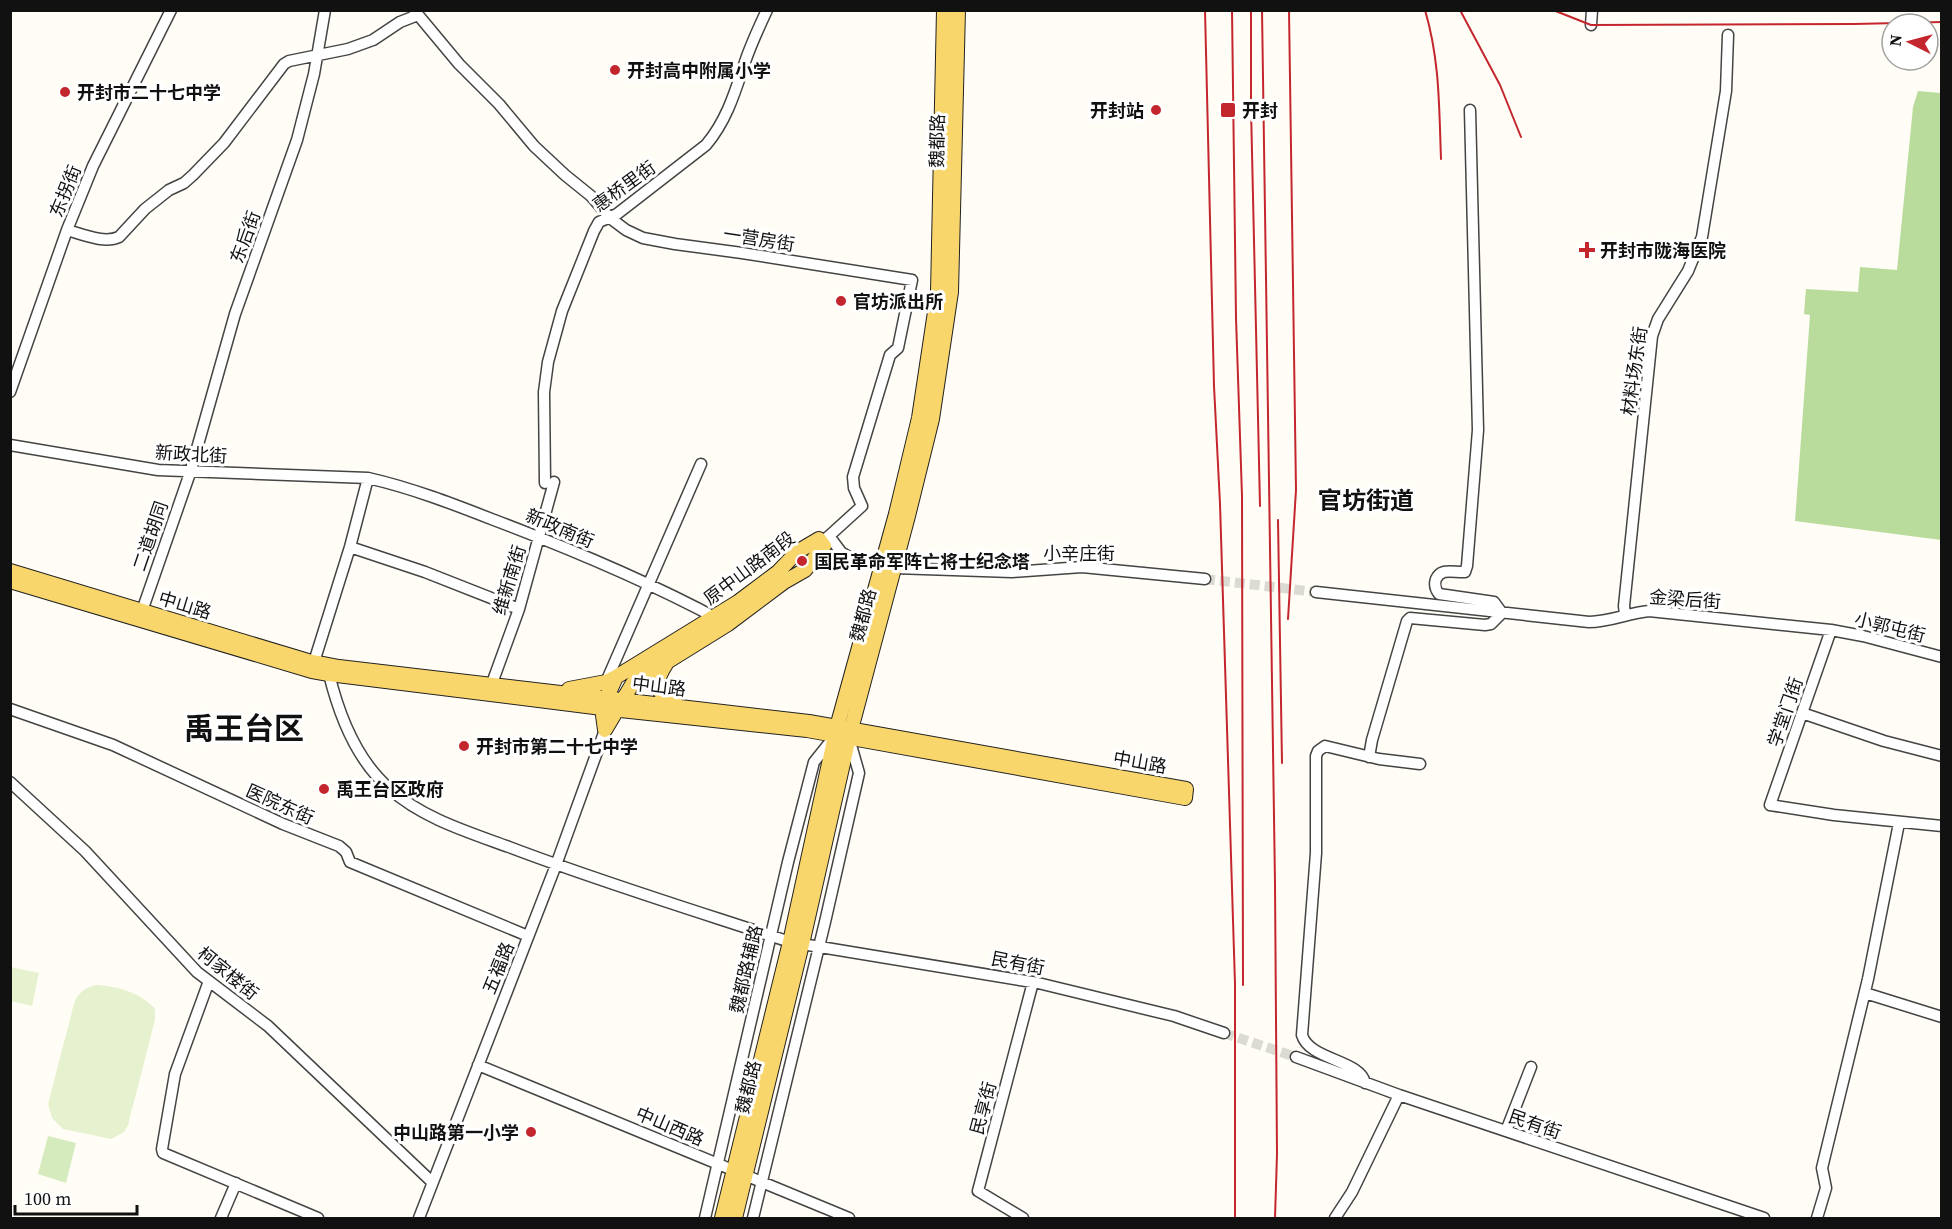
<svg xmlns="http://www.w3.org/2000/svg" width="1952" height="1229" font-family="'Source Serif 4','Noto Sans SC',serif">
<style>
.green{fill:#d5ebbd}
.forest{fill:#b9dc9c}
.pitch{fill:#e6f2cf}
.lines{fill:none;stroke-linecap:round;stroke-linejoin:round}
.minor-tunnel{stroke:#dbdad3;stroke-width:10;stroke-dasharray:10 5;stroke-linecap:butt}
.minor-casing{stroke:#444;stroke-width:13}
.major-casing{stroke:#222;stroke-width:16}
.minor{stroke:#fff;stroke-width:10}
.major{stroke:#f9d66b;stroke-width:14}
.rail{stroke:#c4262e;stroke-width:2}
.poi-dot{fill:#c4262e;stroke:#fff;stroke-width:2}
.labels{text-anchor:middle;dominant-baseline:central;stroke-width:6;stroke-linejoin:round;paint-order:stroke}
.poi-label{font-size:18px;font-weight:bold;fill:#111;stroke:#fff;text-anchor:start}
.street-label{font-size:18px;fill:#111;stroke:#fff}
.district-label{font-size:24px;font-weight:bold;fill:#111;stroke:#fff}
.town-label{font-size:30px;font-weight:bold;fill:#111;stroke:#fff}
</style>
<rect width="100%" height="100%" fill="#fffdf5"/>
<!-- green -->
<path class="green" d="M48,1136l28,7 -10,40 -28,-9z"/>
<!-- forest -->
<path class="forest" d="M1918,91l23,2v447l-146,-19 15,-206 -6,-1 2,-25 52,3 2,-25 37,3 16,-163z"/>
<!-- pitch -->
<path class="pitch" d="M11,967l28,6 -7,33 -21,-5z
M97,985c20,1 45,8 58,24v11l-27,105 -4,7 -13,7 -48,-10 -11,-11 -4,-14 27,-104c6,-9 11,-13 22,-15z"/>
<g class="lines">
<!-- minor-tunnel -->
<path class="minor-tunnel" d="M1205,579l111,13
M1224,1033l72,24"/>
<defs>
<path id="minor" d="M414,10l45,54 40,40 35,42 31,29 26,21 19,22 16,12 17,8 32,6 67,9 170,27 -14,68 -8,7 -37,122 1,11 8,18 -33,30
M1591,25l1,-15
M1470,110l8,320 -11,136 -2,6c-10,1 -24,-5 -29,7 -2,6 -1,10 3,15l55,8 8,11
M67,230c15,4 37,14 52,7l26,-28 24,-19 15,-7 9,-8 31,-32 60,-79 5,-3 59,-12 25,-9 27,-18 18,-7
M10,392l57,-162 26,-64 78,-156
M10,445l148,25 210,8c44,10 85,26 126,42 77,29 153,61 226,100
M545,483l-1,-91 4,-30 14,-51 32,-80 5,-9 18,-8 89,-69c21,-25 29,-53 39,-83 6,-18 14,-35 22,-52
M824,540l5,-4 12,16 8,5 45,11 118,4 70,-5 123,12
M350,547l75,25 94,37
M1316,592l273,30c21,0 39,-9 60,-11l182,19 32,6 79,21
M142,611l48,-138 45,-159 62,-174 17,-66 11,-64
M1625,615l-1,-9 28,-270 6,-17 30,-48 14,-34 24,-146 2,-56
M1831,630l-61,175 64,10 108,11
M314,662l36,-115 18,-69
M329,674c10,41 28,87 61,115 32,29 78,43 119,58 92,35 187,64 281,95
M606,682l95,-218
M491,686l28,-77 35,-127
M10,709l103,36 170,79 56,22 7,6 4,10 178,74
M1802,713l82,28 58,15
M1369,757l3,-17 35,-119 3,-3 75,7 6,-1 11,-11
M10,782l75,69 112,121 71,54 164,156
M802,944l236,39 136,33 50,17
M209,981l-34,93 -13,75 1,4 155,65
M1865,993l77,24
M1296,1057l103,38 365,123
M478,1065l371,153
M1365,1083c-4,-23 -56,-23 -63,-48l14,-182v-97l2,-5 7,-5 54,13 41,5
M1506,1131l25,-64
M221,1218l15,-35
M419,1218l137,-353 49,-135
M705,1218l83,-356 26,-100 20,-25
M753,1218l72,-296 34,-149 -10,-35
M1023,1218l-45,-27 55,-209
M1335,1218l17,-26 47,-97
M1817,1218l9,-30 -4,-20 46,-189 31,-156"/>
<path id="major" d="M819,539l5,7 -19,24 -21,12 -56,42 -95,59 -28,47 -3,-22 14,-31 122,-75 40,-30 19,-20z
M10,571l298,90 31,6 470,55 377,67 -1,9 -378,-68 -205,-22 -273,-34 -17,-3 -302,-90
M666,664c-13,20 -11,29 11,41
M569,689l37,-7 10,-5
M722,1218l68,-276 47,-215 59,-213 23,-96 19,-126 6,-282
M735,1218l67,-274 47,-207 59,-221 24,-97 19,-127 7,-282"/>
</defs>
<!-- minor casing -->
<use href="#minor" class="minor-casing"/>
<!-- major casing -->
<use href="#major" class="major-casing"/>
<!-- minor -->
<use href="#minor" class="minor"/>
<!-- major -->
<use href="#major" class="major"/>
<!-- rail -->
<path class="rail" d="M1205,10l9,376 6,118 15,480v234
M1232,10l4,308 6,178 1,489
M1251,10v98l9,398
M1262,10l13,874 2,270 -2,64
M1425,10c15,51 14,97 16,149
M1460,10l40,75 21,52
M1553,10l38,15 263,-1 88,-2
M1278,520l4,243
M1288,619l8,-129 -7,-480"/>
</g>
<!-- markers -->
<g class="poi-dot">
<circle cx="615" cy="70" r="6"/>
<circle cx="65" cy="92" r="6"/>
<circle cx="1156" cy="110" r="6"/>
<rect x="1220" y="102" width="16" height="16" rx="3"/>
<path d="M1584 241h6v6h6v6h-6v6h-6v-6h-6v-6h6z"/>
<circle cx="841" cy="301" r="6"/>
<circle cx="802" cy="561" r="6"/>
<circle cx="464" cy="746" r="6"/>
<circle cx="324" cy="789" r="6"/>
<circle cx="531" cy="1132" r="6"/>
</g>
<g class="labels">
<!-- poi labels -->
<g class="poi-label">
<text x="627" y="70">开封高中附属小学</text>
<text x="77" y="92">开封市二十七中学</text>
<text x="1144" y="110" text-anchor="end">开封站</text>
<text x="1242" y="110">开封</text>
<text x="1600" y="250">开封市陇海医院</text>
<text x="853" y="301">官坊派出所</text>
<text x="814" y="561">国民革命军阵亡将士纪念塔</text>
<text x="476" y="746">开封市第二十七中学</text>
<text x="336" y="789">禹王台区政府</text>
<text x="519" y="1132" text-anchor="end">中山路第一小学</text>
</g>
<!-- street labels -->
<g class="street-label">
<text transform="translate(937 141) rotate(-89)">魏都路</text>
<text transform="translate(624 186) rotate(-36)">惠桥里街</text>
<text transform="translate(65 191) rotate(-68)">东拐街</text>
<text transform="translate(245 237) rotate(-70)">东后街</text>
<text transform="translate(759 239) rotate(9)">一营房街</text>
<text transform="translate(1634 371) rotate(-82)">材料场东街</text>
<text transform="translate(191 454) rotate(3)">新政北街</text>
<text transform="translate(560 528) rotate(23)">新政南街</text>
<text transform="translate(150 536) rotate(-71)">二道胡同</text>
<text x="1079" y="553">小辛庄街</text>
<text transform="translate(749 568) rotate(-37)">原中山路南段</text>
<text transform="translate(509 580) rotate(-73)">维新南街</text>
<text transform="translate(1685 599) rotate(4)">金梁后街</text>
<text transform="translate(185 605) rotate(17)">中山路</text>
<text transform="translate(863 615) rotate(-75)">魏都路</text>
<text transform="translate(1890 627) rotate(14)">小郭屯街</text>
<text transform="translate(659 686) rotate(7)">中山路</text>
<text transform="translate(1785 712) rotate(-71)">学堂门街</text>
<text transform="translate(1140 762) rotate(10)">中山路</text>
<text transform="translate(280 804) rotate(24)">医院东街</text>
<text transform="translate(1018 963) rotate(11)">民有街</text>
<text transform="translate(498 968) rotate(-68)">五福路</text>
<text transform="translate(746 969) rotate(-77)">魏都路辅路</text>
<text transform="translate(228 973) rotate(39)">柯家楼街</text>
<text transform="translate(748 1087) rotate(-76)">魏都路</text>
<text transform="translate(983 1108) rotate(-75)">民享街</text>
<text transform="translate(1535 1124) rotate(19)">民有街</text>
<text transform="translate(670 1126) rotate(23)">中山西路</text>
</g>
<!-- district labels -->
<g class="district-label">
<text x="1366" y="500">官坊街道</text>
</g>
<!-- town labels -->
<g class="town-label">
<text x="244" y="728">禹王台区</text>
</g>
</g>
<!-- border -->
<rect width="1952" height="1229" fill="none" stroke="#111111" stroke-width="24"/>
<!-- north arrow -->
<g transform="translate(1910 42) rotate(276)"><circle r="28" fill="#ffffff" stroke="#a0a0a0" stroke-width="1.5"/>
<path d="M0-4.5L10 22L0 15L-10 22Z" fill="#c4262e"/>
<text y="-9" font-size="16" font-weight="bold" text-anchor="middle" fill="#111111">N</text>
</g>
<!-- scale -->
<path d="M15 1205v9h122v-9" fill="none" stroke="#111111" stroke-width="3"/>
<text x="24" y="1205" font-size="18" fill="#111111" stroke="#ffffff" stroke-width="4.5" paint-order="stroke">100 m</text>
</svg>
